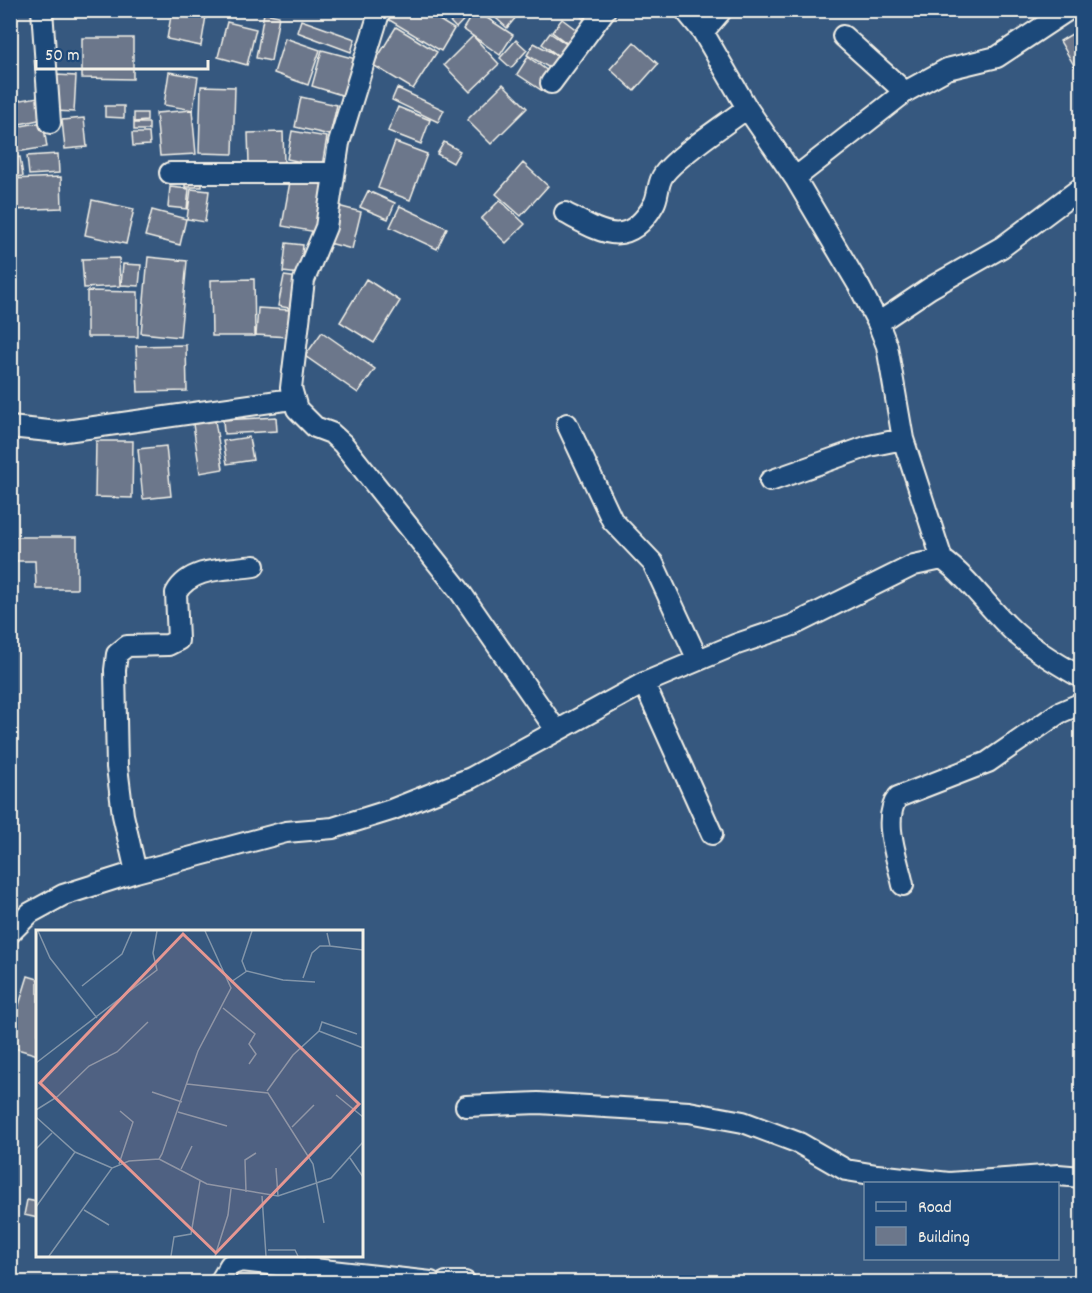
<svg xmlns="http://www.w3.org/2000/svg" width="1092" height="1293" font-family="Dekko,sans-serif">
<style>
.building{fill:#6c778b;stroke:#f4f1e8;stroke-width:1.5}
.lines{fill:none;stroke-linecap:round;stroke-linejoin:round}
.minor-casing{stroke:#f4f1e8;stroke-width:24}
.minor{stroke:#1f4a7a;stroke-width:20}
.inset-road{fill:none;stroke:#8295a9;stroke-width:1.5}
.view{fill:#e69792;fill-opacity:0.15;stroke:#e69792;stroke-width:3}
.inset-edge{fill:none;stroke:#f4f1e8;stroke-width:3}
</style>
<rect width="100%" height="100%" fill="#36587f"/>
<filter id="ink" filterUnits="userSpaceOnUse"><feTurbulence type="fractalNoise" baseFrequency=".0167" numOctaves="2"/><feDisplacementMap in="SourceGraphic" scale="12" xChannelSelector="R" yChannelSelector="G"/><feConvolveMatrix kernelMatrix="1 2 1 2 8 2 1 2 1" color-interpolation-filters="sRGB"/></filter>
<g filter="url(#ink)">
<!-- building -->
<path class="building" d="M45,10h19v4l-19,1z
M172,10h35l-6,36 -34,-7z
M390,10h33l31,19 -13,22 -55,-33z
M439,10h34l-17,18z
M475,10l38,25 -13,20 -37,-26z
M487,10h35l-15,18z
M575,10h24l-12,13z
M264,13l15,3 -8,45 -15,-3z
M562,19l20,15 -10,13 -20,-15z
M301,20l54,19 -4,13 -54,-20z
M227,22l29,7 -9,36 -29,-8z
M396,27l41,25 -24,37 -40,-24z
M1082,28v35l-7,4 -15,-26z
M550,33l22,15 -9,11 -21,-15z
M473,36l26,28 -29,28 -26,-27z
M82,38h51v41l-51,-1z
M285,38l35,12 -12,35 -34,-12z
M516,40l11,10 -16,18 -11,-10z
M634,42l24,22 -24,27 -24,-22z
M534,43l28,15 -7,13 -28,-16z
M322,50l34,9 -11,37 -33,-10z
M528,57l27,19 -11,16 -27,-18z
M169,72l29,5 -5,33 -29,-5z
M57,75l19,1 -2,36 -19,-1z
M503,84l24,24 -36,36 -24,-24z
M201,86l34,1 -2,67 -34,-1z
M397,88l47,22 -6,12 -46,-22z
M38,97l5,22 -33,7v-24z
M301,97l36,8 -7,30 -35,-8z
M105,106h19v12l-19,-1z
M398,107l32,13 -9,24 -33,-13z
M192,110l4,44 -36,2 -4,-43z
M134,113h13v8l-13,1z
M84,118l3,29 -22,2 -3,-29z
M43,122l4,25 -37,6v-25z
M134,123h15v7h-15z
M292,131l35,6 -5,29 -35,-7z
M283,132l1,31h-35l-1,-30z
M132,133h17l1,12 -17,1z
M395,142l32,12 -17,46 -32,-12z
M444,142l16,9 -7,12 -16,-9z
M58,154l1,19 -30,2 -2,-19z
M20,157l3,19 -13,2v-20z
M523,163l25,23 -27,30 -25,-22z
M185,175h17v12h-17z
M291,176l34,6 -9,50 -34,-6z
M61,177l1,31 -52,2v-31z
M170,187l19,2 -2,20 -19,-2z
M191,189l18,2 -4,31 -18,-3z
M368,191l27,12 -7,16 -28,-12z
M92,200l42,9 -8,35 -41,-9z
M500,200l25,24 -19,19 -25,-24z
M338,206l23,6 -9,37 -23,-6z
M400,206l47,22 -10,21 -47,-22z
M152,210l34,9 -6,26 -35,-9z
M286,243l17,2 -3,29 -17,-2z
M148,257l39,4 -7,76 -39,-4z
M119,258l1,28 -36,2 -2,-29z
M123,264l18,1 -2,21 -18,-1z
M284,276l15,2 -5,31 -16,-3z
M254,279l1,57h-43l-1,-56z
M366,279l34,22 -26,42 -34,-21z
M87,291l51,1v45h-51z
M258,308l32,2 -1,27 -33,-2z
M322,332l53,37 -17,24 -53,-37z
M186,345l1,46 -49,1 -2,-46z
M276,417l1,14 -53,3 -1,-14z
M215,421l8,48 -23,4 -7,-49z
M249,437l4,23 -26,4 -4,-23z
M96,441h37l-1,57 -37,-1z
M166,446l5,50 -28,3 -5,-50z
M13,537h64v52h-41l-1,-28h-22z
M28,976l10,3v76l-28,-8v-13z
M27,1200l11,2v16l-14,-3z"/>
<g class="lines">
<defs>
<path id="minor" d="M42,10l8,113
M380,10l-41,133 -13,84 -22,53 -13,108 6,21 18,18 16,6 12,11 116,146 97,140
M685,10l18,22 44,76 48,70 64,108 19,37 9,23 16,93 39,120
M703,32l19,-22
M843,36l62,56
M551,83l54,-73
M170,173h164
M795,178l110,-86 42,-23 50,-12 71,-47
M565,213c36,19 63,38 89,-9 5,-9 3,-21 10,-30 14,-19 62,-50 83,-66
M878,323l52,-35 72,-41 80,-60
M567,424l45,96 41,43 45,97
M10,427l49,5 233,-33
M770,481l99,-35 34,-7
M644,683l68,151
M136,872l-13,-57 -6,-48 -2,-97 2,-16 10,-8 41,-1 10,-5 -2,-47c15,-27 52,-23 78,-27
M903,885c-5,-25 -22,-66 -5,-88l90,-35 71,-49 23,-10
M10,933l20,-20 33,-18 73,-23 150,-40 47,-4 58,-18 80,-32 173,-95 93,-39 56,-19 121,-60 28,-6c25,18 42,43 64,65 21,22 50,39 76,54
M466,1106l72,-3 151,9 54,10 56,21 47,27 31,5 72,8 109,-8 24,2
M220,1282l10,-17 11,-4 190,21
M446,1282h19"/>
</defs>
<!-- minor casing -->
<use href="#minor" class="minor-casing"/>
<!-- minor -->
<use href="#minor" class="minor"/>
</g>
</g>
<!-- overview -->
<g transform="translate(36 930)">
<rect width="327" height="327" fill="#36587f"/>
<path class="inset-road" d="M2,1l12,27 47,60M291,3l3,13 33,4M210,41l-4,-10 10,-30M267,48l9,-25 8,-7h10M195,52l16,-11 36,9 32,2M197,52l19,19M46,56l40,-32 10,-23M187,78l32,26 -6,10 7,10 -7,10M283,101l44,17M0,133l121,-93 -4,-17 4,-22M151,154l81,9 45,71 11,59M231,161l26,-36 26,-24 3,-9 35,12M116,162l30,10M300,165l27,22M0,180l21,-13 32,-31 28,-14 31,-30M142,182l49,14M0,187l39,35 37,16M256,197l22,-22M0,219l16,-16M314,228l13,19M123,229l48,25 71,12 53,-18 32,-36M83,234l14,-42 -13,-11M240,238l2,28M145,239l11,-23M210,262l-1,-32 11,-7M226,266l4,60M0,277l39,-55M48,280l25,15M232,320h27l3,6M13,326l63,-88 17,-7 30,-2 3,-5 36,-103 33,-63 -26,-57M135,326l3,-19 17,-3 9,-53M179,326l13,-41 3,-26"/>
<path class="view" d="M147,4l176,170 -143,149 -176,-170z"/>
<rect width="327" height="327" class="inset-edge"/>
</g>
<!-- margin -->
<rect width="1092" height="1293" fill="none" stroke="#1f4a7a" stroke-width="36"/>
<rect x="18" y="18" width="1056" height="1257" fill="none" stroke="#f4f1e8" stroke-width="2" filter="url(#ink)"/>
<!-- legend -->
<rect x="864" y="1182" width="195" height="78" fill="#1f4a7a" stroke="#748da6" stroke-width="1.5"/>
<rect x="876" y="1202" width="30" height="9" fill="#1f4a7a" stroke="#748da6" stroke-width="1.5"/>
<text x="918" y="1212" font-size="18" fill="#f4f1e8">Road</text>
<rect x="876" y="1227" width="30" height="18" fill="#6c778b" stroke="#748da6" stroke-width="1.5"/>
<text x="918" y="1242" font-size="18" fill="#f4f1e8">Building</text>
<!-- scale -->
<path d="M36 60v9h172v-9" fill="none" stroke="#f4f1e8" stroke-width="3"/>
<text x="45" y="60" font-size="18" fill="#f4f1e8" stroke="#1f4a7a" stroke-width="4.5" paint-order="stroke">50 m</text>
</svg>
